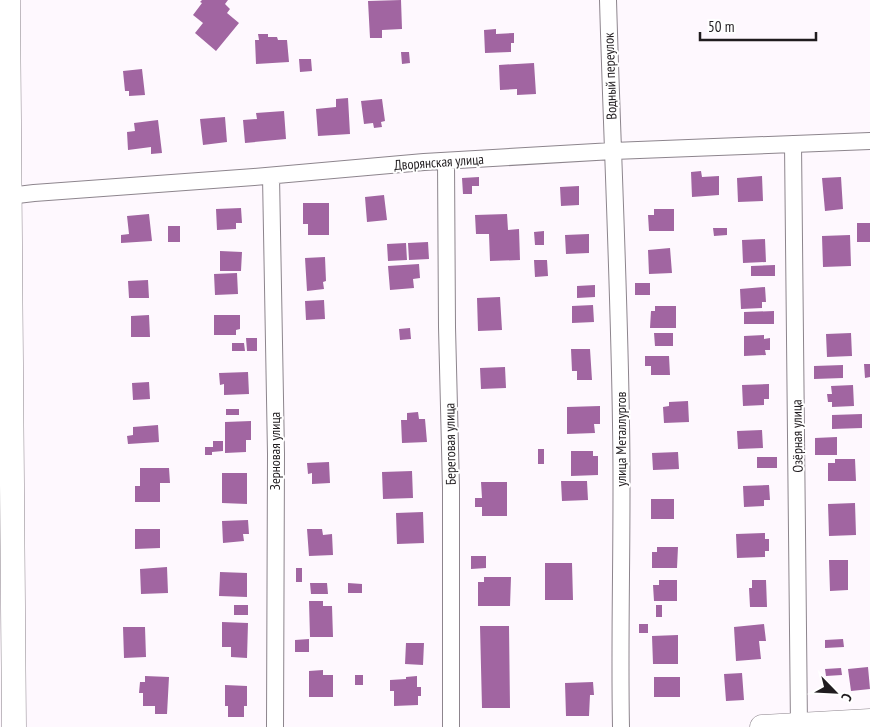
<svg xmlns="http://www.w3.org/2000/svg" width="870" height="727" font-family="'PT Sans Narrow',sans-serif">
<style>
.building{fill:#a165a1}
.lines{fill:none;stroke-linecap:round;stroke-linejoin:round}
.street-casing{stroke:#8d858d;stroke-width:18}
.secondary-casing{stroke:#8d858d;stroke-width:25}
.street{stroke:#fff;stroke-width:16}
.secondary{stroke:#fff;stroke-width:24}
.labels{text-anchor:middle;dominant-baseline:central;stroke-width:4;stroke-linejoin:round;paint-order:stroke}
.street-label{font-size:14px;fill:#201c1f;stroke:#fff}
</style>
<rect width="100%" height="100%" fill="#fef8fe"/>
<!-- building -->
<path class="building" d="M202,0h26l-3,4 5,5 -3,4 12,10 -23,28 -21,-18 8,-10 -10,-8 9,-12 -2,-1z
M401,0l1,29 -20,1v8h-12l-2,-37z
M496,29v5l18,-1v10h-3v9l-26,1 -1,-23z
M258,34h10v3h9l1,3h9l2,22 -33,2 -1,-24h4z
M401,52h8l1,11 -8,1z
M299,59h12l1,12 -12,1z
M534,63l2,31 -19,1v-6l-17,1 -1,-25z
M142,69l3,26 -16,1v-5h-4l-2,-20z
M348,98l2,36 -32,2 -2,-27 20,-2v-8z
M382,99l3,22 -4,1 1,5 -8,1 -1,-5 -9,1 -3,-23z
M284,111l2,28 -41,4 -2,-23 14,-1 -1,-6z
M225,117l2,25 -24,3 -3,-26z
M158,120l4,33 -11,1v-7l-23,3 -1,-18 8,-1 -1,-8z
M701,171l1,6 17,-1v19l-27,2 -1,-25z
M762,176l1,25 -25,1 -1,-24z
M479,177v9h-7v8h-9l-1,-16z
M841,177l2,32 -18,2 -3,-33z
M579,186v19l-18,1 -1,-19z
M384,195l3,25 -20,2 -2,-25z
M303,203h26v32h-21v-11h-5z
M241,208l1,15h-6v6l-19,1 -1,-21z
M654,209h20v22h-25l-1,-16h6z
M149,214l3,27 -31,2v-8l8,-1 -2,-18z
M507,214l1,16 11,-1 1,31 -30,1 -1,-27h-13l-1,-19z
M857,223h13v19h-13z
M168,226h12v16h-12z
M713,228h14v7l-13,1z
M544,231v14h-9l-1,-13z
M589,234v19l-23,1 -1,-19z
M850,235l1,31 -28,1 -1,-31z
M765,239l1,23 -23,1 -1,-23z
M428,242l1,17 -20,1 -1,-17z
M406,243l1,17 -19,1 -1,-17z
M670,248l2,25 -23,1 -1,-24z
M220,251l22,1 -1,19h-21z
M325,257l1,24 -3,1 1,7 -17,2 -2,-33z
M534,260h13l1,16 -13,1z
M419,264l1,14 -7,1 1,9 -24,2 -2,-24z
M775,265v11h-24v-10z
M237,273l1,21 -23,1 -1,-21z
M148,280l1,18h-20l-1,-17z
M635,283h15v12h-15z
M595,285v12l-18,1v-12z
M765,287l1,15h-4v6l-21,1 -1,-20z
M500,297l2,33 -24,1 -1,-33z
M324,300l1,19 -19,1 -1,-19z
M593,305l1,17 -22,1v-17z
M655,306h21v22h-26l1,-17h4z
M774,311v13h-30v-12z
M149,315l1,22h-19v-21z
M214,315h26v14l-4,1v5h-22z
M410,328l1,11 -11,1 -1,-11z
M654,333h19v13h-18z
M851,333l1,23 -25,1 -1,-23z
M764,335v4l6,-1v12h-5l1,5 -22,1v-20z
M246,338h11v13h-10z
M232,343h12l1,8h-13z
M571,349h19l2,31h-15v-9h-5z
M645,356h24l1,19h-19v-9h-6z
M864,364h6v13l-5,1z
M843,365v13l-29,1v-13z
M505,367l1,21 -25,1 -1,-21z
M248,372l1,22 -25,1v-11l-4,1 -1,-12z
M149,382l1,17 -17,1 -1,-17z
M769,384v15h-5v6l-21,1 -1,-21z
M853,385l1,21 -22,1v-5h-4l-1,-8h5l-1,-8z
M688,401l1,21 -25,1 -1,-16 6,-1v-4z
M600,406v18h-6l1,9 -28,1v-27z
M226,409h13v6h-13z
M418,412l1,7h6l2,23 -25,1 -1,-23h6v-7z
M862,414v14l-30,1v-14z
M251,421v19h-5v12l-21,1v-31z
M158,425l1,17 -31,2 -1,-8 6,-1v-8z
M762,430l1,18 -25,1 -1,-18z
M837,437v18h-22v-17z
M213,441h10v10l-11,1v3h-7v-8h8z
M538,449h6v15h-6z
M571,451h22v5h5v19l-27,1z
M678,452l1,17 -26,1 -1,-17z
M757,457h20v11h-20z
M835,459h20l1,22h-28v-18h7z
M329,462l1,21 -18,1v-11l-4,1 -1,-11z
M140,468h29l1,15h-10v19h-25v-16h5z
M412,471l1,27 -30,1 -1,-27z
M222,473h25v31l-25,-1z
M561,481h26l1,19 -26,1z
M481,482h26v34h-25v-9h-7v-9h7z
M769,485l1,15h-6v6l-20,1 -1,-21z
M651,499h23v20h-23z
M855,503l1,32 -27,1 -1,-32z
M423,512l1,31 -27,1 -1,-31z
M248,520l1,14h-6l1,7 -21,2 -1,-22z
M135,529h25v19l-25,1z
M307,529h15l1,6 9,-1 1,21 -24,1z
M765,533v6h4v12h-4v6l-28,1 -1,-24z
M657,547h21l-1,21h-25v-16h5z
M471,556h15v12l-15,1z
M829,560h19v30l-18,1z
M545,563h27l1,37h-28z
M167,567l1,26 -27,1 -1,-25z
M296,568h6v14h-6z
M220,572l27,1v24l-28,-1z
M484,577h27l-1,29h-32v-24h6z
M659,580h18v21h-23l-1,-16h6z
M752,580h14l1,27h-17l-1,-19h3z
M310,583h17l1,11h-17z
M348,583l14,1v9h-14z
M309,601h14v5h9l1,31h-23z
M234,605h14v10h-14z
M656,605h6v12h-6z
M222,622l26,1 -1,35 -16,-1v-10h-9z
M639,624h9v9h-9z
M764,624l2,17h-7l2,18 -25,2 -2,-34z
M480,626h29l1,82h-28z
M123,627h22l1,30 -22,1z
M678,635v29h-25l-1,-28z
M309,639v13h-14v-12z
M843,639l1,8 -19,1v-8z
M406,643h18l-1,22 -18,-1z
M868,667l2,22 -19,2 -3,-22z
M841,668l1,7 -16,1 -1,-7z
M323,670v5h10v22h-24v-26z
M742,673l2,27 -18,1 -2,-27z
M355,675h8v10h-8z
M145,676l24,1 -2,37h-12v-8h-12v-13h-4l1,-11h5z
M417,676v11h4v9h-3v9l-24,1v-15h-4v-11l16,-1v-2z
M654,677h26v20h-26z
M593,682l1,13h-4l-1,21h-23l-1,-33z
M225,685l22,1v20h-3v11h-16v-11h-3z"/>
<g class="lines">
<defs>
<path id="street" d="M608,0c4,141 11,283 13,424 2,101 -2,202 0,303
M793,144l6,583
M446,161l1,166 4,161v239
M271,176l5,278 -1,273
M0,197l34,-4 220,-16 170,-15 189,-11 257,-10"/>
<path id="secondary" d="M8,0l6,727
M762,727l108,-6"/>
</defs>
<!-- street casing -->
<use href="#street" class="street-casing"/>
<!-- secondary casing -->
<use href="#secondary" class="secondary-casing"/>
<!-- street -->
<use href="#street" class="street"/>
<!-- secondary -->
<use href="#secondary" class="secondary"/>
</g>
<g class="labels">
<!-- street labels -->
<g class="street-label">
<text transform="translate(610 76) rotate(-92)">Водный переулок</text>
<text transform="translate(439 162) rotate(-4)">Дворянская улица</text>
<text transform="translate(797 436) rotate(-91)">Озёрная улица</text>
<text transform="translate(621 439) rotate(-90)">улица Металлургов</text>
<text transform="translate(450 444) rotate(-91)">Береговая улица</text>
<text transform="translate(275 451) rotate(-90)">Зерновая улица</text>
</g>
</g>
<!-- north arrow -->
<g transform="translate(835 692) rotate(114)" stroke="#ffffff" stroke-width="4" paint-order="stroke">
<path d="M0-4L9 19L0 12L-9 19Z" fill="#201c1f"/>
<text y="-8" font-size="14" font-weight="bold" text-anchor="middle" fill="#201c1f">С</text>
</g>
<!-- scale -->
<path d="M700 32v8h116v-8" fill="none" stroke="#201c1f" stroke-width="2.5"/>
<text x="708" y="32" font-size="15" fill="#201c1f" stroke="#ffffff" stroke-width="4" paint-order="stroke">50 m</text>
</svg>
